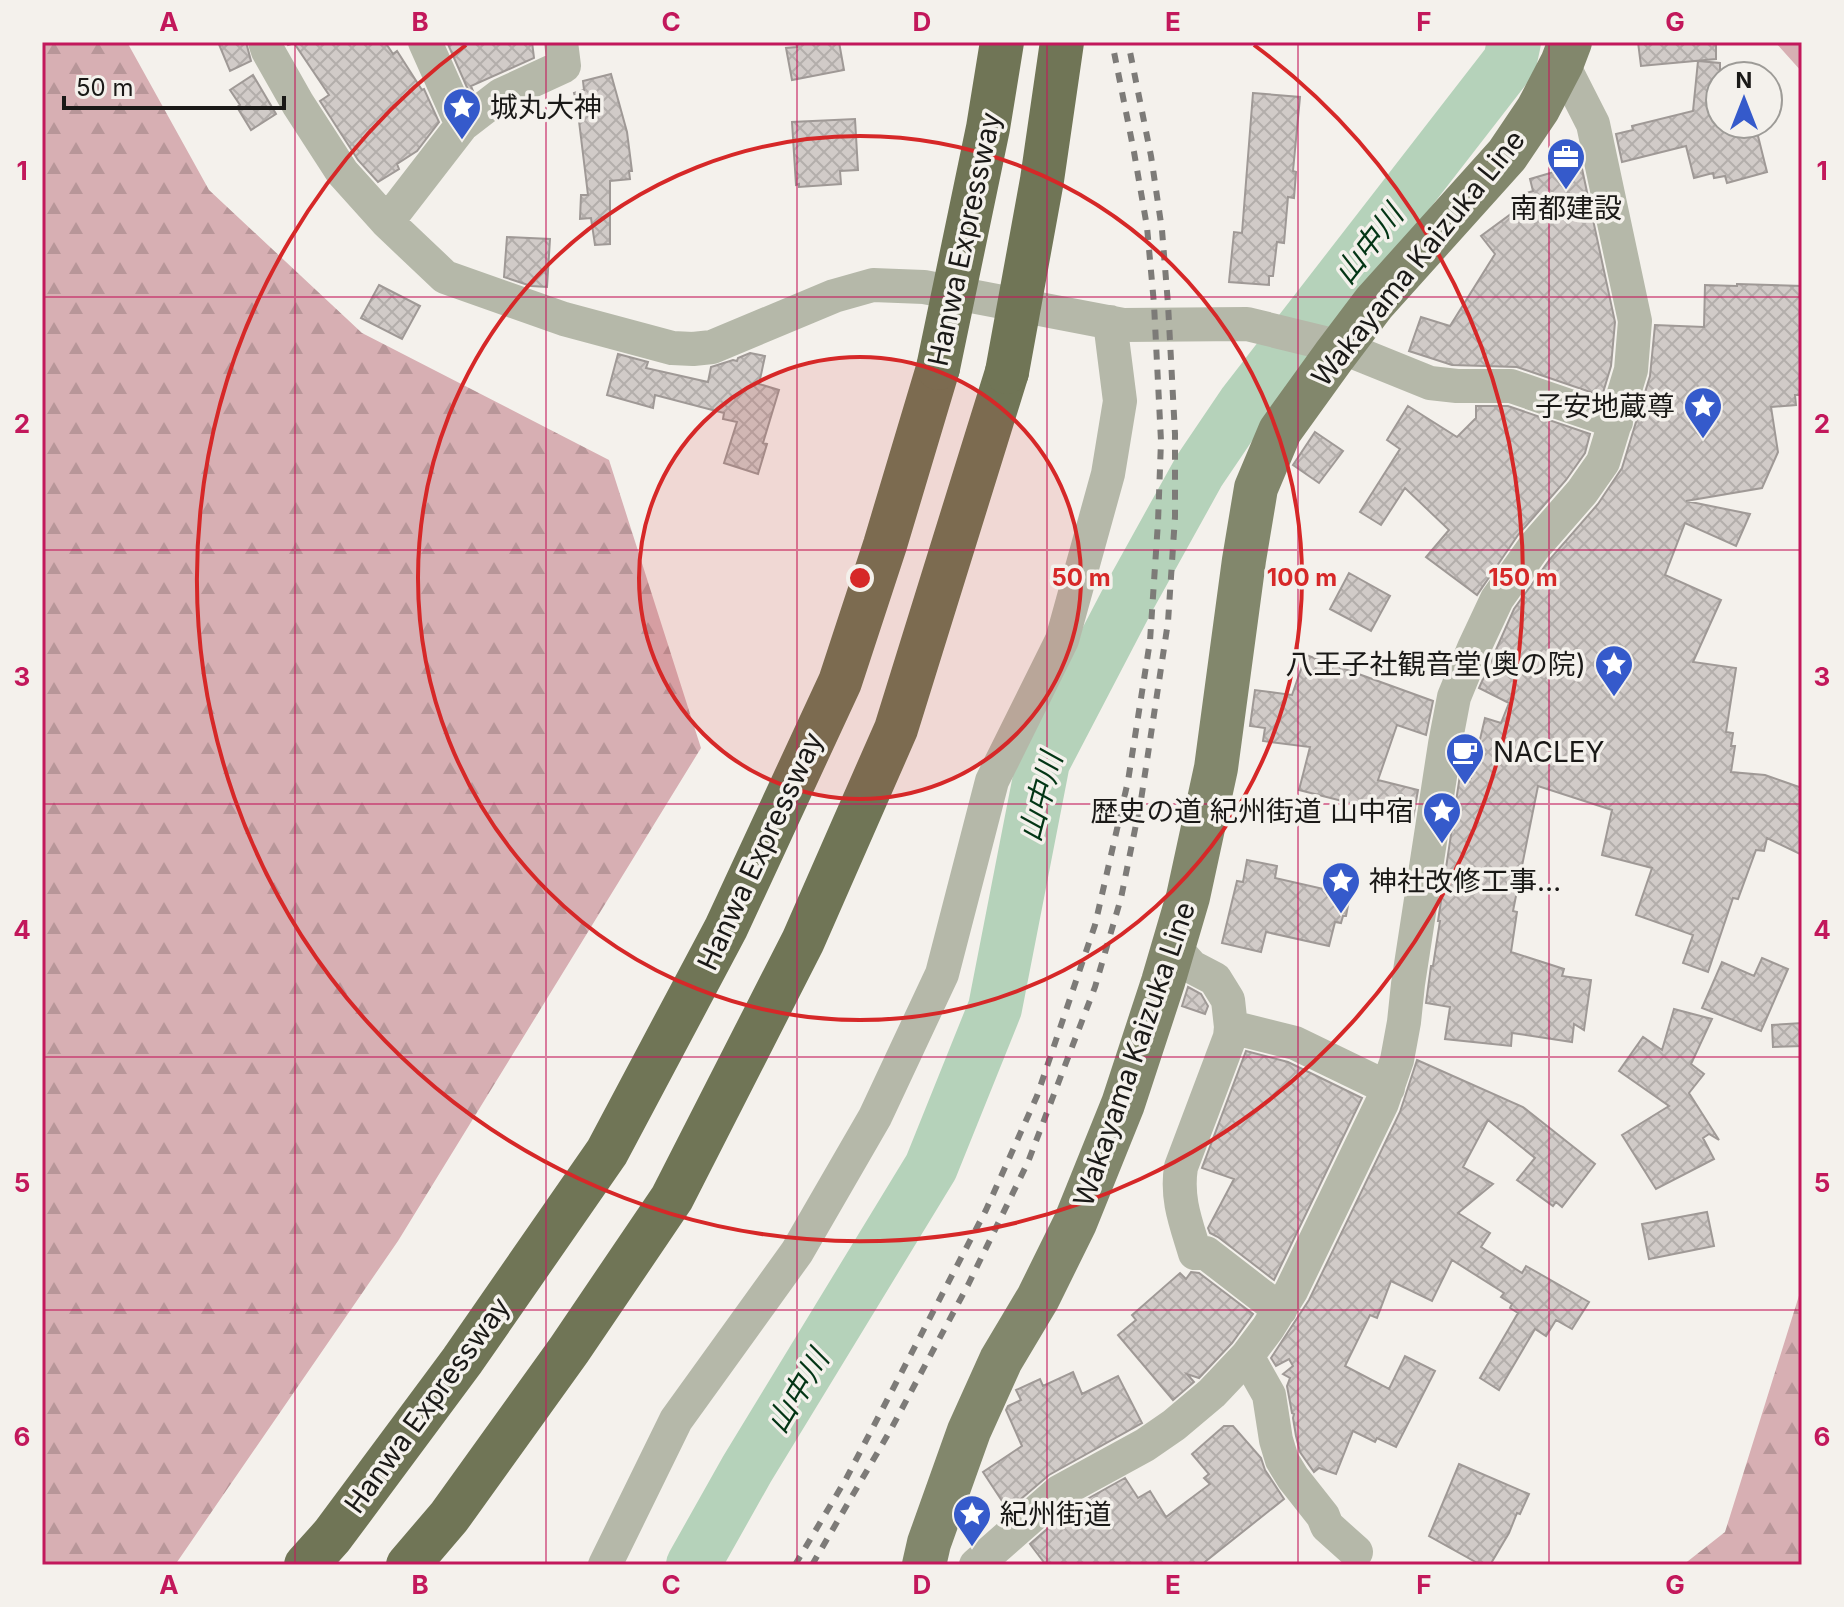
<svg xmlns="http://www.w3.org/2000/svg" width="1844" height="1607" font-family="Inter,'Noto Sans JP',sans-serif">
<style>
.forest{fill:url(#forest-firs)}
.lines{fill:none;stroke-linecap:round;stroke-linejoin:round}
.river{stroke:#b5d2ba;stroke-width:54}
.building{fill:url(#building-cross-hatch);stroke:#9f9996;stroke-width:2}
.street{stroke:#b5b8a9;stroke-width:34}
.primary{stroke:#82876c;stroke-width:44}
.highway{stroke:#707556;stroke-width:44}
.rail{stroke:#7d7b78;stroke-width:6;stroke-dasharray:10 10;stroke-linecap:butt}
.highway-bridge{stroke:#707556;stroke-width:44}
.grid{fill:none;stroke:#c2185b;stroke-width:2;stroke-opacity:0.55}
.ring{fill:none;stroke:#d62828;stroke-width:4}
.labels{text-anchor:middle;dominant-baseline:central;stroke-width:7;stroke-linejoin:round;paint-order:stroke}
.poi-label{font-size:28px;fill:#1a1917;stroke:#f4f1ec;text-anchor:start}
.street-label{font-size:28px;fill:#1a1917;stroke:#f4f1ec}
.water-label{font-size:30px;font-style:italic;fill:#033515;stroke:#f4f1ec}
.centre{fill:#d62828;stroke:#f4f1ec;stroke-width:4}
.ring-label{font-size:24px;text-anchor:middle;font-weight:bold;fill:#d62828;stroke:#f4f1ec;stroke-width:7;stroke-linejoin:round;paint-order:stroke}
.neatline{fill:none;stroke:#c2185b;stroke-width:3}
.grid-label{font-size:26px;text-anchor:middle;font-weight:bold;fill:#c2185b}
</style>
<defs>
<pattern id="forest-firs" width="22" height="20" patternUnits="userSpaceOnUse" patternTransform="scale(2)"><rect width="22" height="20" fill="#d7afb3"/><path d="M5 1l3.5 6h-7zM16 11l3.5 6h-7z" fill="#b89699"/></pattern>
<pattern id="building-cross-hatch" width="8" height="8" patternUnits="userSpaceOnUse" patternTransform="scale(2)"><rect width="8" height="8" fill="#d1cbc8"/><path d="M0 0l8 8M0 8l8-8" fill="none" stroke="#b3aeab"/></pattern>
</defs>
<rect width="100%" height="100%" fill="#f4f1ec"/>
<!-- forest -->
<path class="forest" d="M42,42h85l82,148 153,143 247,127 92,288 -303,493 -223,324h-133z
M1775,42h27v30z
M1802,1286v279h-119l42,-33z"/>
<g class="lines">
<!-- river -->
<path class="river" d="M693,1565l54,-96 184,-302 64,-159 48,-246 84,-161 72,-130 46,-68 265,-342 4,-19"/>
</g>
<!-- building -->
<path class="building" d="M218,42h28l5,19 -21,10z
M286,42h99l8,12 4,-3 25,39 2,-1 15,33 -22,29 -20,13 2,5 -21,13 -20,-22 -38,-59 9,-6 -35,-52 -6,2z
M447,42h85l2,16 -63,28 2,5 -4,1z
M796,42h43l5,28 -52,10 -6,-32 11,-1z
M1638,42h78v17l-75,7z
M1698,61l22,2v61h35l12,48 -40,11 -2,-7 -11,2 -1,-5 -19,5 -8,-32 -64,16 -6,-28 17,-4 -1,-4 61,-15z
M611,74l16,58 5,39h-3l1,8 -20,2v63l-15,1 -4,-27 -11,1 1,-24h7l-9,-74h2l-7,-28 10,-3 -1,-9z
M253,75l23,39 -25,16 -14,-23 3,-2 -10,-15z
M1253,93l47,4 -7,74 3,1 -2,26 -6,-1 -4,46 -7,-1 -4,34h-4v9l-40,-3 5,-50 8,1z
M855,119l3,51 -18,1 1,13 -42,3v-3l-3,1 -4,-63z
M1581,164l34,158 -4,44 -9,30 -85,-29 -65,-2 -43,-14 12,-34 29,9 45,-72 -14,-18 42,-31 -3,-10 13,-4 -3,-12z
M507,237l43,2 -3,48 -16,-1 -27,-9z
M1737,284l65,2v109h-7l1,10 -25,2 7,45 -16,36 -76,13 64,13 -14,32 -51,-23 -20,52 56,25 -28,62 43,6 -10,64 7,1 -2,13h4l-4,26 34,3 37,13v67l-35,-17 -3,13 -8,-1 -18,49 -5,-1 -25,74 -25,-9 10,-28 -57,-20 16,-47 -50,-13 10,-45 -74,-24 -25,125 4,1 -6,40 53,17 -2,7 29,4 -7,50 -10,-6 -2,18 -60,-9 -1,13 -66,-7 5,-32 -24,-4 5,-37h2l7,-45h-2l22,-146 11,3 14,-60 16,5 8,-20 -30,-15 35,-79 36,-50 48,-55 24,-36 28,-92 5,-51 49,2 1,-42 32,1z
M379,285l41,21 -18,33 -41,-21z
M750,353l15,3 -6,28 20,6 -16,53 4,1 -9,30 -34,-11 13,-41 -14,-3 1,-6 -69,-18 -2,13 -46,-13 11,-41 30,8 -2,6 62,14 3,-15 22,-7 4,1 1,-3z
M1408,406l49,31 19,-19v-12h32l82,28 -5,19 -19,27 -48,55 -41,60 -51,-38 23,-27 -44,-42 -24,37 -21,-13 40,-63 -13,-9z
M1315,432l28,19 -24,32 -26,-18z
M1349,573l41,23 -19,35 -41,-22z
M1306,655l127,46 -7,34 -29,-10 -19,55 40,10 -5,29 -114,-29 11,-43 -47,-6 2,-13 -15,-2 5,-36 37,5z
M1247,860l30,6 -2,12 75,17 -4,21h-3l-2,7 -6,-1 -6,24 -63,-14 -5,20 -39,-9 15,-62 6,1z
M1762,958l26,11 -27,62 -59,-23 20,-46 32,14z
M1188,987l13,7 7,12 -3,8 -23,-8z
M1674,1009l38,10 -21,45 13,10 -15,19 30,47 -10,-6 -6,4 11,21 -58,30 -34,-54 47,-29 -50,-35 24,-34 19,13z
M1802,1023v23l-29,1 -1,-22z
M1246,1051l42,11 74,36 -88,182 -56,-43 -8,-4 -2,-5 26,-49 -32,-11z
M1417,1060l106,47 72,57 -33,43 -6,-5 -3,4 -36,-26 18,-22 -47,-38 -25,47 30,17 -35,29 32,20 -9,14 41,26 4,-7 63,36 -17,27 -16,-9 -10,16 -11,-7 -36,61 -19,-12 38,-65 -8,-5 2,-4 -11,-7 3,-4 -52,-33 -20,41 -41,-20 -14,37 -7,-3 -25,51 44,23 16,-33 30,15 -39,76 -19,-9 -2,4 -22,-11 -17,43 -17,-6 -5,4 -14,-20 -4,-16 -3,-18 1,-4 -2,-1 -5,-27 3,-8 -7,-4 10,-8 -4,-7 -13,7 -5,-8 38,-58 91,-188z
M1707,1212l7,34 -65,13 -7,-35z
M1191,1272l8,1 54,41 -21,29 -33,35 -12,-4 7,8 -21,18 -55,-65 18,-15 -4,-5 48,-42 6,6z
M1073,1372l9,22 36,-18 24,47 -93,52 -41,35 -25,-38 39,-26 -16,-36 2,-4 13,-6 -5,-10 24,-11 3,7z
M1224,1426h9l28,32 4,12 19,29 -83,66h-155l-16,-21 41,-36 54,-30 13,20 12,-7 16,26 44,-33 -6,-6 5,-4 -17,-20z
M1459,1464l70,30 -9,20 -3,-1 -8,20 -19,32h-9l-52,-29z"/>
<g class="lines">
<!-- street -->
<path class="street" d="M265,42l3,9 30,53 44,68 45,50 58,55 119,42 108,29 21,1 19,-2 122,-51 39,-11 51,2 199,38 124,-1 94,23 89,36 27,3h54l105,36
M425,42l37,83
M387,222l75,-97 39,-30 63,-29 -3,-24
M1174,947l18,20 23,12 13,21 3,27 64,16 93,45
M1231,1027l-1,10 -49,130c-5,32 5,56 14,86h11l74,57
M1247,1356l22,39 7,45 6,20 11,18 30,38 4,10 29,26
M605,1565l71,-145 121,-168 78,-135 67,-143 50,-193 70,-141 46,-166 12,-73 -10,-79
M976,1565l83,-73 86,-47 29,-20 38,-32 35,-37 21,-28 23,-37 91,-188 15,-43 7,-38 4,-38 37,-240 9,-47 20,-49 23,-49 37,-52 48,-55 21,-30 28,-92 4,-49 -42,-197 -31,-61"/>
<!-- primary -->
<path class="primary" d="M924,1565l5,-22 40,-112 32,-71 37,-62 37,-75 48,-119 40,-122 25,-85 28,-129 28,-208 12,-72 24,-57 54,-75 40,-53 133,-148 31,-46 24,-46 8,-21"/>
<!-- highway -->
<path class="highway" d="M306,1565l26,-29 130,-175 145,-209 119,-224 114,-246 45,-137 53,-177
M408,1565l41,-48 120,-167 103,-152 131,-257 93,-212 111,-357"/>
<!-- rail -->
<path class="rail" d="M795,1565l51,-86 140,-269 51,-114 58,-171 33,-144 22,-140 8,-119 3,-81 -7,-137 -7,-77 -13,-75 -22,-110
M812,1565l78,-134 78,-146 60,-123 67,-175 26,-89 20,-98 27,-178 7,-105v-83l-7,-130 -6,-74 -11,-74 -23,-114"/>
<!-- highway-bridge -->
<path class="highway-bridge" d="M938,368l50,-240 14,-86
M1007,372l35,-192 20,-138"/>
</g>
<!-- grid -->
<path class="grid" d="M295,42v1523M546,42v1523M797,42v1523M1047,42v1523M1298,42v1523M1549,42v1523M42,297h1760M42,550h1760M42,804h1760M42,1057h1760M42,1310h1760"/>
<!-- distance rings -->
<circle cx="860" cy="578" r="221" fill="#d62828" fill-opacity=".12"/>
<g class="ring">
<circle cx="860" cy="578" r="221"/>
<circle cx="860" cy="578" r="442"/>
<path d="M1254 45A663 663 0 1 1 466 45"/>
</g>
<!-- icons -->
<defs>
<symbol id="sight-pin" viewBox="-11 -11 22 30"><path d="M0 17L-7.5 6A9.5 9.5 0 1 1 7.5 6Z" fill="#355acb" stroke="#f4f1ec"/><path d="M0-6L1.8-2.2L6-1.7L2.9 1.2L3.7 5.4L0 3.3L-3.7 5.4L-2.9 1.2L-6-1.7L-1.8-2.2Z" fill="#fff"/></symbol>
<symbol id="office-pin" viewBox="-11 -11 22 30"><path d="M0 17L-7.5 6A9.5 9.5 0 1 1 7.5 6Z" fill="#355acb" stroke="#f4f1ec"/><path d="M-6-3h4V-5.5h4V-3h4V5H-6ZM-1-4.5V-3h2v-1.5ZM-6 0V1H6V0Z" fill="#fff"/></symbol>
<symbol id="cafe-pin" viewBox="-11 -11 22 30"><path d="M0 17L-7.5 6A9.5 9.5 0 1 1 7.5 6Z" fill="#355acb" stroke="#f4f1ec"/><path d="M-5.5-4.5H6V0H3Q3 3.5 0 3.5H-2.5Q-5.5 3.5-5.5 0ZM3-3.2v2h1.7v-2ZM-6 4.5H4V6H-6Z" fill="#fff"/></symbol>
</defs>
<g fill-rule="evenodd">
<use href="#sight-pin" x="440" y="85" width="44" height="60"/>
<use href="#office-pin" x="1544" y="135" width="44" height="60"/>
<use href="#sight-pin" x="1681" y="384" width="44" height="60"/>
<use href="#sight-pin" x="1592" y="642" width="44" height="60"/>
<use href="#cafe-pin" x="1443" y="730" width="44" height="60"/>
<use href="#sight-pin" x="1420" y="789" width="44" height="60"/>
<use href="#sight-pin" x="1319" y="859" width="44" height="60"/>
<use href="#sight-pin" x="950" y="1492" width="44" height="60"/>
</g>
<g class="labels">
<!-- poi labels -->
<g class="poi-label">
<text x="490" y="107">城丸大神</text>
<text x="1566" y="208" text-anchor="middle">南都建設</text>
<text x="1675" y="406" text-anchor="end">子安地蔵尊</text>
<text x="1586" y="664" text-anchor="end">八王子社観音堂(奥の院)</text>
<text x="1493" y="752">NACLEY</text>
<text x="1414" y="811" text-anchor="end">歴史の道 紀州街道 山中宿</text>
<text x="1369" y="881">神社改修工事…</text>
<text x="1000" y="1514">紀州街道</text>
</g>
<!-- street labels -->
<g class="street-label">
<text transform="translate(964 239) rotate(-78)">Hanwa Expressway</text>
<text transform="translate(1418 258) rotate(-51)">Wakayama Kaizuka Line</text>
<text transform="translate(760 851) rotate(-65)">Hanwa Expressway</text>
<text transform="translate(1134 1054) rotate(-71)">Wakayama Kaizuka Line</text>
<text transform="translate(427 1405) rotate(-54)">Hanwa Expressway</text>
</g>
<!-- water labels -->
<g class="water-label">
<text transform="translate(1368 244) rotate(-52)">山中川</text>
<text transform="translate(1040 797) rotate(-75)">山中川</text>
<text transform="translate(797 1391) rotate(-59)">山中川</text>
</g>
</g>
<circle cx="860" cy="578" r="12" class="centre"/>
<g class="ring-label">
<text x="1081" y="586">50 m</text>
<text x="1302" y="586">100 m</text>
<text x="1523" y="586">150 m</text>
</g>
<!-- border -->
<rect width="1844" height="1607" fill="none" stroke="#f4f1ec" stroke-width="88"/>
<!-- north arrow -->
<g transform="translate(1744 100)"><circle r="38" fill="#f4f1ec" stroke="#9d9b97" stroke-width="2"/>
<path d="M0-6L14 30L0 20L-14 30Z" fill="#355acb"/>
<text y="-12" font-size="22" font-weight="bold" text-anchor="middle" fill="#1a1917">N</text>
</g>
<!-- scale -->
<path d="M64 96v12h220v-12" fill="none" stroke="#1a1917" stroke-width="4"/>
<text x="76" y="96" font-size="24" fill="#1a1917" stroke="#f4f1ec" stroke-width="6" paint-order="stroke">50 m</text>
<rect x="44" y="44" width="1756" height="1519" class="neatline"/>
<g class="grid-label">
<text x="169" y="31">A</text>
<text x="420" y="31">B</text>
<text x="671" y="31">C</text>
<text x="922" y="31">D</text>
<text x="1173" y="31">E</text>
<text x="1424" y="31">F</text>
<text x="1675" y="31">G</text>
<text x="22" y="180">1</text>
<text x="1822" y="180">1</text>
<text x="22" y="433">2</text>
<text x="1822" y="433">2</text>
<text x="22" y="686">3</text>
<text x="1822" y="686">3</text>
<text x="22" y="939">4</text>
<text x="1822" y="939">4</text>
<text x="22" y="1192">5</text>
<text x="1822" y="1192">5</text>
<text x="22" y="1446">6</text>
<text x="1822" y="1446">6</text>
<text x="169" y="1594">A</text>
<text x="420" y="1594">B</text>
<text x="671" y="1594">C</text>
<text x="922" y="1594">D</text>
<text x="1173" y="1594">E</text>
<text x="1424" y="1594">F</text>
<text x="1675" y="1594">G</text>
</g>
</svg>
